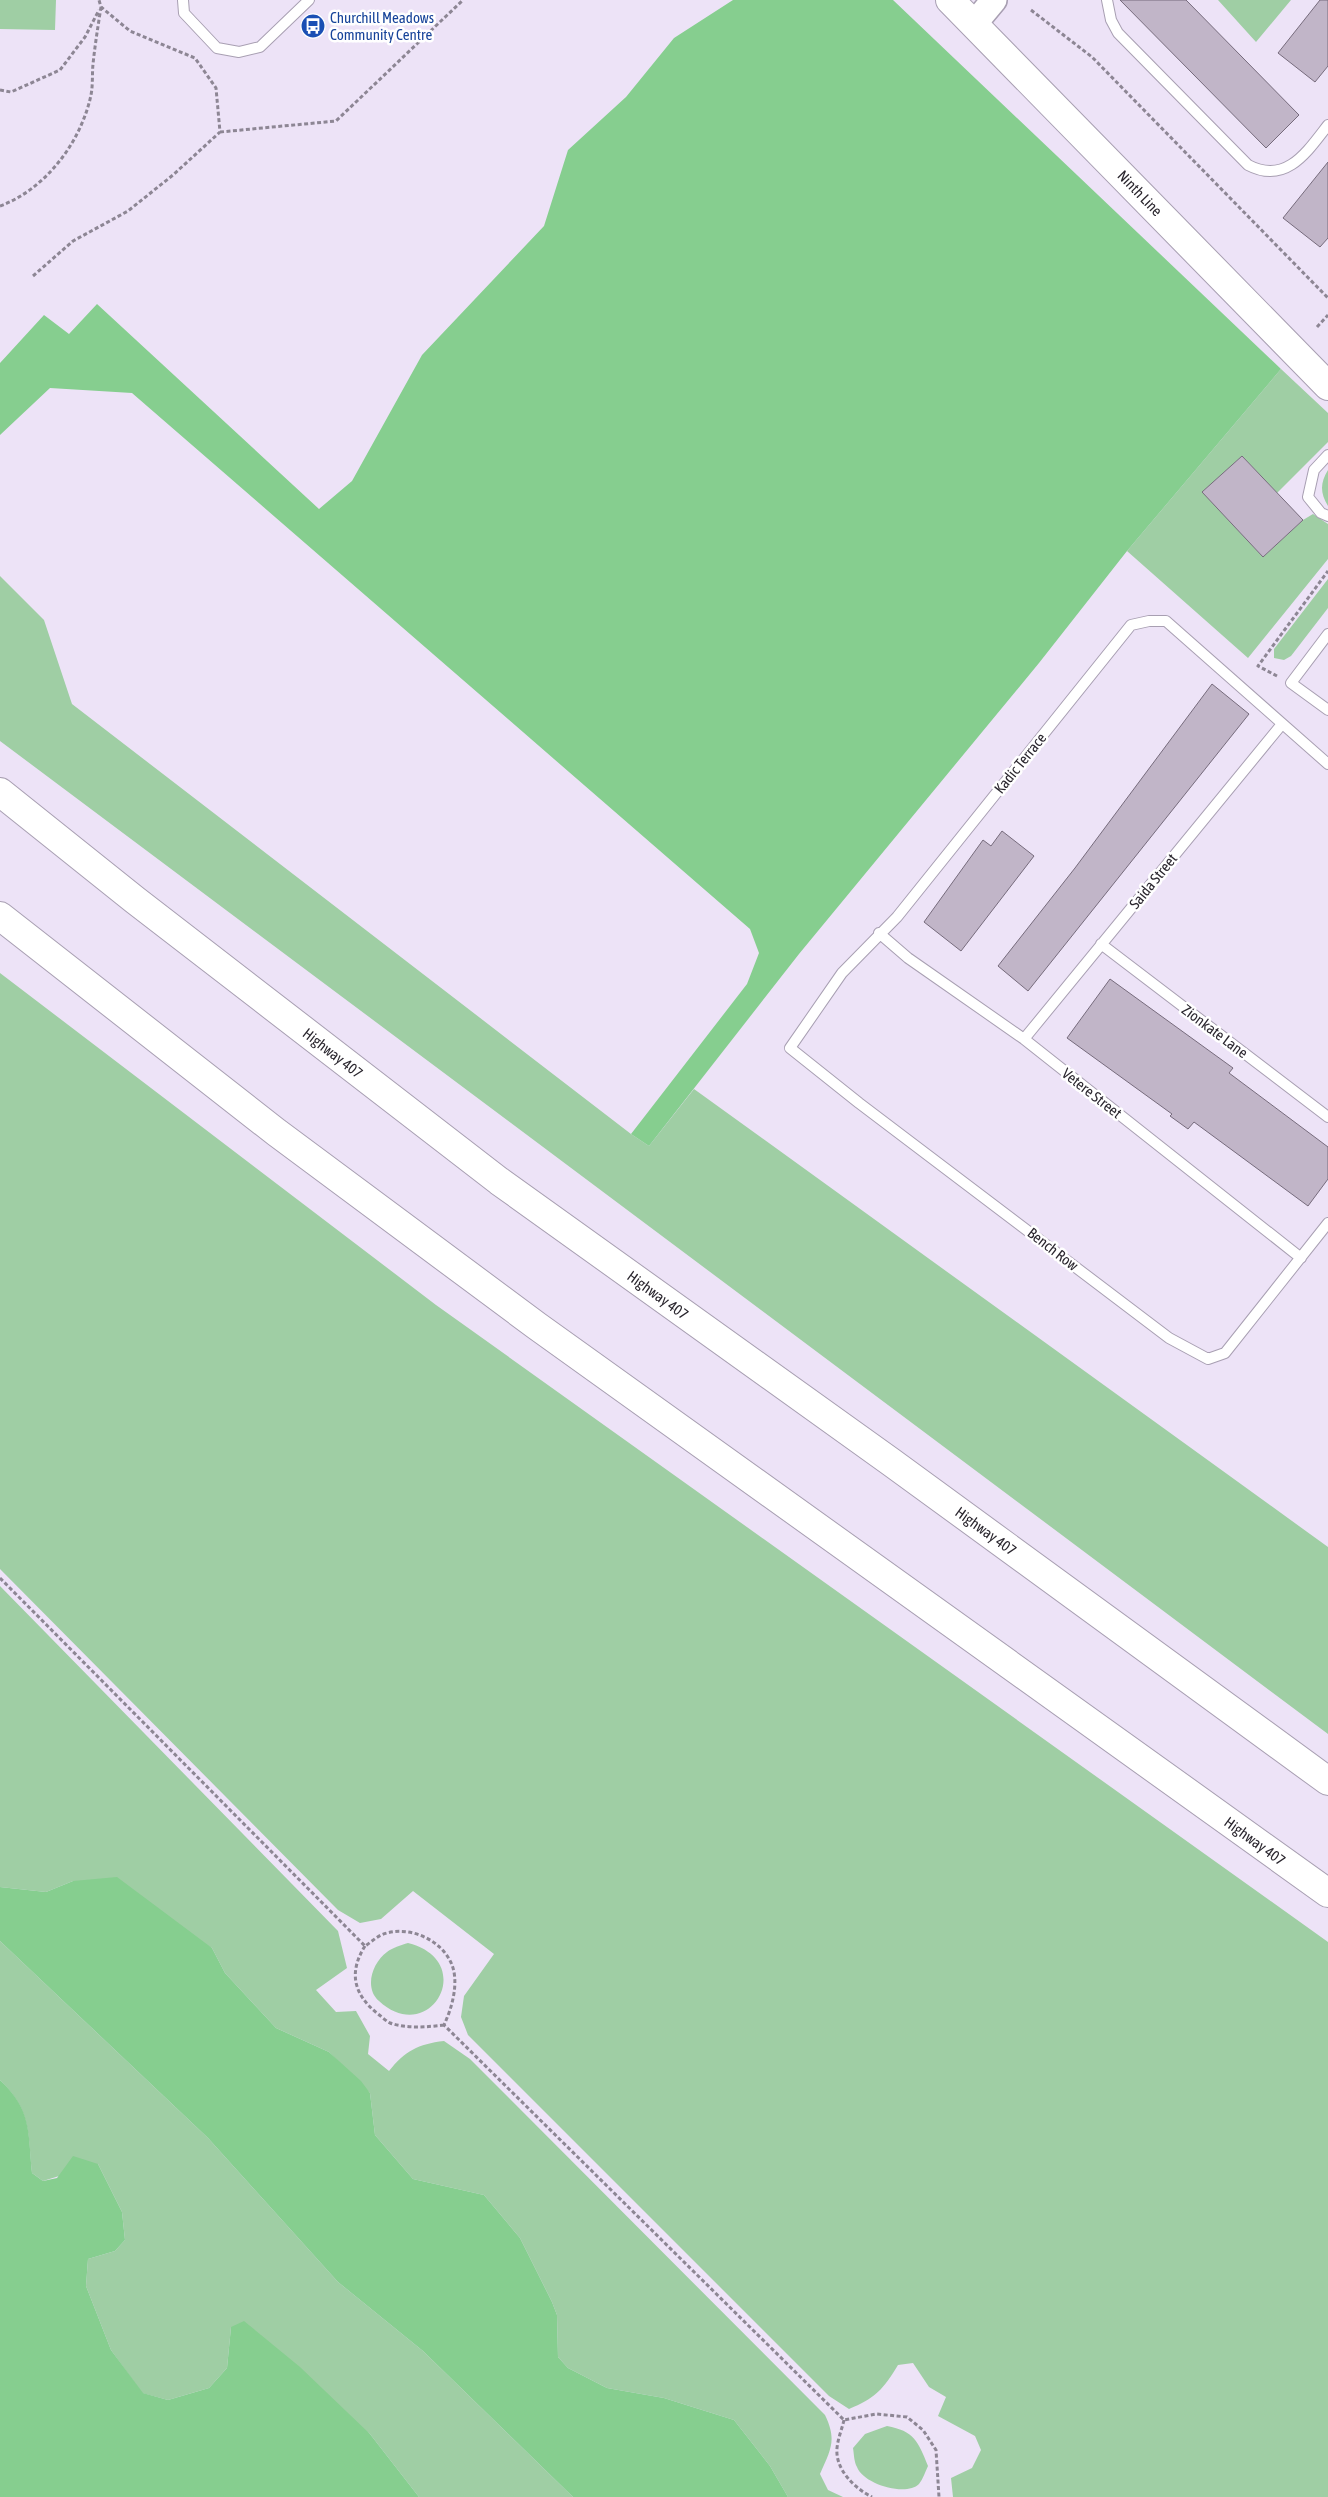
<svg xmlns="http://www.w3.org/2000/svg" width="1328" height="2497" font-family="'Asap Condensed',sans-serif">
<style>
.green{fill:#9fcea4}
.forest{fill:#86ce8f}
.building{fill:#c1b5c8;stroke:#766b7c}
.lines{fill:none;stroke-linecap:round;stroke-linejoin:round}
.service-casing{stroke:#a89fb2;stroke-width:12}
.tertiary-casing{stroke:#a89fb2;stroke-width:28}
.secondary-casing{stroke:#a89fb2;stroke-width:30}
.motorway-casing{stroke:#a89fb2;stroke-width:30}
.path{stroke:#8d8694;stroke-width:3;stroke-dasharray:4 2.5;stroke-linecap:butt}
.service{stroke:#fff;stroke-width:10}
.tertiary{stroke:#fff;stroke-width:25}
.secondary{stroke:#fff;stroke-width:28}
.motorway{stroke:#fff;stroke-width:28}
.labels{text-anchor:middle;dominant-baseline:central;stroke-width:5;stroke-linejoin:round;paint-order:stroke}
.transit-label{font-size:15px;fill:#164399;stroke:#fff;text-anchor:start}
.street-label{font-size:15px;fill:#2b272f;stroke:#fff}
</style>
<rect width="100%" height="100%" fill="#ede3f7"/>
<!-- green -->
<path class="green" d="M0,0h56l-1,30 -55,-1z
M1218,0h73l-35,42z
M1281,369l47,44v29l-51,51 -35,-37 -39,36 60,65 40,-37 10,-6 15,10v35l-80,99 -121,-107z
M1328,470v36c-8,-13 -8,-23 0,-36z
M0,576l44,44 28,84 559,430 18,12 45,-57 634,458v187l-1328,-993z
M1328,579v29l-37,48 -7,4 -10,-2v-9z
M0,973l436,332 892,637v555h-375l-2,-19 21,-10 9,-18 -6,-14 -37,-20 8,-19 -17,-10 -16,-24 -15,2c-14,24 -24,34 -49,44l-20,-13 -361,-361 -7,-18 3,-21 30,-42 -81,-63 -32,28 -21,4 -22,-13 -338,-341z
M0,1586l338,345 9,37 -31,22 20,22 20,-1 14,25 -2,18 21,17c16,-20 29,-27 55,-30l26,18 355,356c12,25 6,34 -5,59l8,16 15,7h-55l-18,-31 -36,-46 -70,-22 -57,-10 -39,-20 -10,-11 -1,-42 -5,-13 -32,-64 -36,-43 -71,-16 -38,-44 -5,-42 -41,-41 -53,-24 -51,-55 -13,-25 -139,-67 -27,11 -46,-5z
M0,1941l208,197 130,144 85,69 150,146h-154l-49,-63 -139,-107 -4,41 -18,20 -41,12 -26,-7 -31,-43 -25,-64 2,-27 27,-8 10,-11 -3,-28 -24,-48 -55,17 -11,-8c-4,-41 -1,-63 -32,-93z
M408,1943c71,18 22,105 -29,58 -15,-13 -7,-38 8,-49 5,-4 14,-7 21,-9z
M887,2426c27,5 31,15 41,40 -3,6 -5,13 -9,18 -13,13 -56,0 -62,-17 -3,-5 -3,-13 -4,-19l12,-14z"/>
<!-- forest -->
<path class="forest" d="M733,0h160l388,369 -154,182 -88,112 -240,291 -150,192 -18,-12 116,-150 12,-31 -9,-24 -618,-536 -82,-5 -50,47v-72l44,-48 25,19 28,-30 222,205 33,-28 70,-126 122,-129 24,-76 58,-53 48,-59z
M117,1877l95,71 13,25 51,55 53,24 32,29 9,12 5,42 38,44 71,16 36,43 32,64 5,13 1,42 10,11 39,20 57,10 70,22 36,46 18,31h-215l-150,-146 -85,-69 -130,-144 -208,-197v-54l46,5 27,-11z
M0,2080c32,30 28,52 32,93l11,8 14,-3 16,-22 25,8 24,48 3,28 -10,11 -27,8 -2,27 25,64 32,43 25,7 41,-12 18,-20 4,-41 13,-6 56,46 70,67 49,63h-419z"/>
<!-- building -->
<path class="building" d="M1120,0h66l113,115 -33,33z
M1320,0h8v66l-13,16 -37,-29z
M1328,162v76l-8,9 -37,-29z
M1242,456l61,64 -40,37 -61,-65z
M1212,684l37,30 -221,277 -30,-25 77,-98z
M1002,831l32,25 -73,95 -37,-29 59,-82 8,6z
M1110,979l123,89 -4,5 99,74v32l-20,27 -114,-84 -6,7 -18,-13 2,-2 -105,-76z"/>
<g class="lines">
<defs>
<path id="service" d="M183,0l1,13 33,35 22,4 21,-5 49,-47
M1107,0l4,20 7,13 130,132c38,20 59,-13 80,-40
M1328,455l-14,15 -6,27 13,16 7,3
M1328,634l-37,49 37,27
M1328,764l-162,-143h-17l-18,4 -234,292 -55,56 -52,75 69,55 310,235 39,21 17,-6 103,-130
M879,933l29,25 116,81 277,219
M1101,944l227,173
M1024,1039l258,-315"/>
<path id="tertiary" d="M974,24l20,-24"/>
<path id="secondary" d="M950,0l378,386"/>
<path id="motorway" d="M0,792l135,108 364,281 392,281 437,319
M0,916l276,216 261,194 791,567"/>
</defs>
<!-- service casing -->
<use href="#service" class="service-casing"/>
<!-- tertiary casing -->
<use href="#tertiary" class="tertiary-casing"/>
<!-- secondary casing -->
<use href="#secondary" class="secondary-casing"/>
<!-- motorway casing -->
<use href="#motorway" class="motorway-casing"/>
<!-- path -->
<path class="path" d="M1031,10l61,47 236,241
M0,90l11,2 49,-22 25,-33 14,-27
M220,132l116,-11 127,-121
M0,206c46,-17 81,-64 91,-111 2,-10 1,-21 2,-31 2,-19 5,-38 8,-57
M33,276l40,-35 55,-30 45,-36 47,-43 -4,-44 -21,-30 -65,-27 -29,-24 -2,-7
M1317,327l11,-12
M1277,676l-19,-10 70,-95
M0,1578l365,368c5,-3 10,-8 16,-11 26,-11 61,4 71,30 7,18 0,43 -8,60l400,395 32,-6 31,3 16,13 13,20 3,47
M365,1946c-17,27 -11,49 13,68 4,3 8,7 12,9 17,6 37,4 54,2
M844,2420c-2,9 -6,18 -7,28 -2,21 17,40 35,49"/>
<!-- service -->
<use href="#service" class="service"/>
<!-- tertiary -->
<use href="#tertiary" class="tertiary"/>
<!-- secondary -->
<use href="#secondary" class="secondary"/>
<!-- motorway -->
<use href="#motorway" class="motorway"/>
</g>
<!-- icons -->
<defs>
<symbol id="bus-disc" viewBox="-11 -11 22 22"><circle r="9.5" fill="#1a4fb4" stroke="#fff"/><path d="M-5-6H5V4H4V6H2V4H-2V6H-4V4H-5ZM-3.5-4V0h7V-4ZM-3.5 1.2v1.5H-2V1.2ZM2 1.2v1.5H3.5V1.2Z" fill="#fff"/></symbol>
</defs>
<g fill-rule="evenodd">
<use href="#bus-disc" x="299" y="12" width="28" height="28"/>
</g>
<g class="labels">
<!-- transit labels -->
<g class="transit-label">
<text x="330" y="17">Churchill Meadows<tspan x="330" dy="17">Community Centre</tspan></text>
</g>
<!-- street labels -->
<g class="street-label">
<text transform="translate(1140 193) rotate(46)">Ninth Line</text>
<text transform="translate(1020 763) rotate(-51)">Kadic Terrace</text>
<text transform="translate(1153 881) rotate(-51)">Saida Street</text>
<text transform="translate(1215 1031) rotate(37)">Zionkate Lane</text>
<text transform="translate(333 1053) rotate(38)">Highway 407</text>
<text transform="translate(1092 1093) rotate(38)">Vetere Street</text>
<text transform="translate(1053 1249) rotate(38)">Bench Row</text>
<text transform="translate(658 1295) rotate(36)">Highway 407</text>
<text transform="translate(986 1531) rotate(36)">Highway 407</text>
<text transform="translate(1255 1841) rotate(36)">Highway 407</text>
</g>
</g>
</svg>
